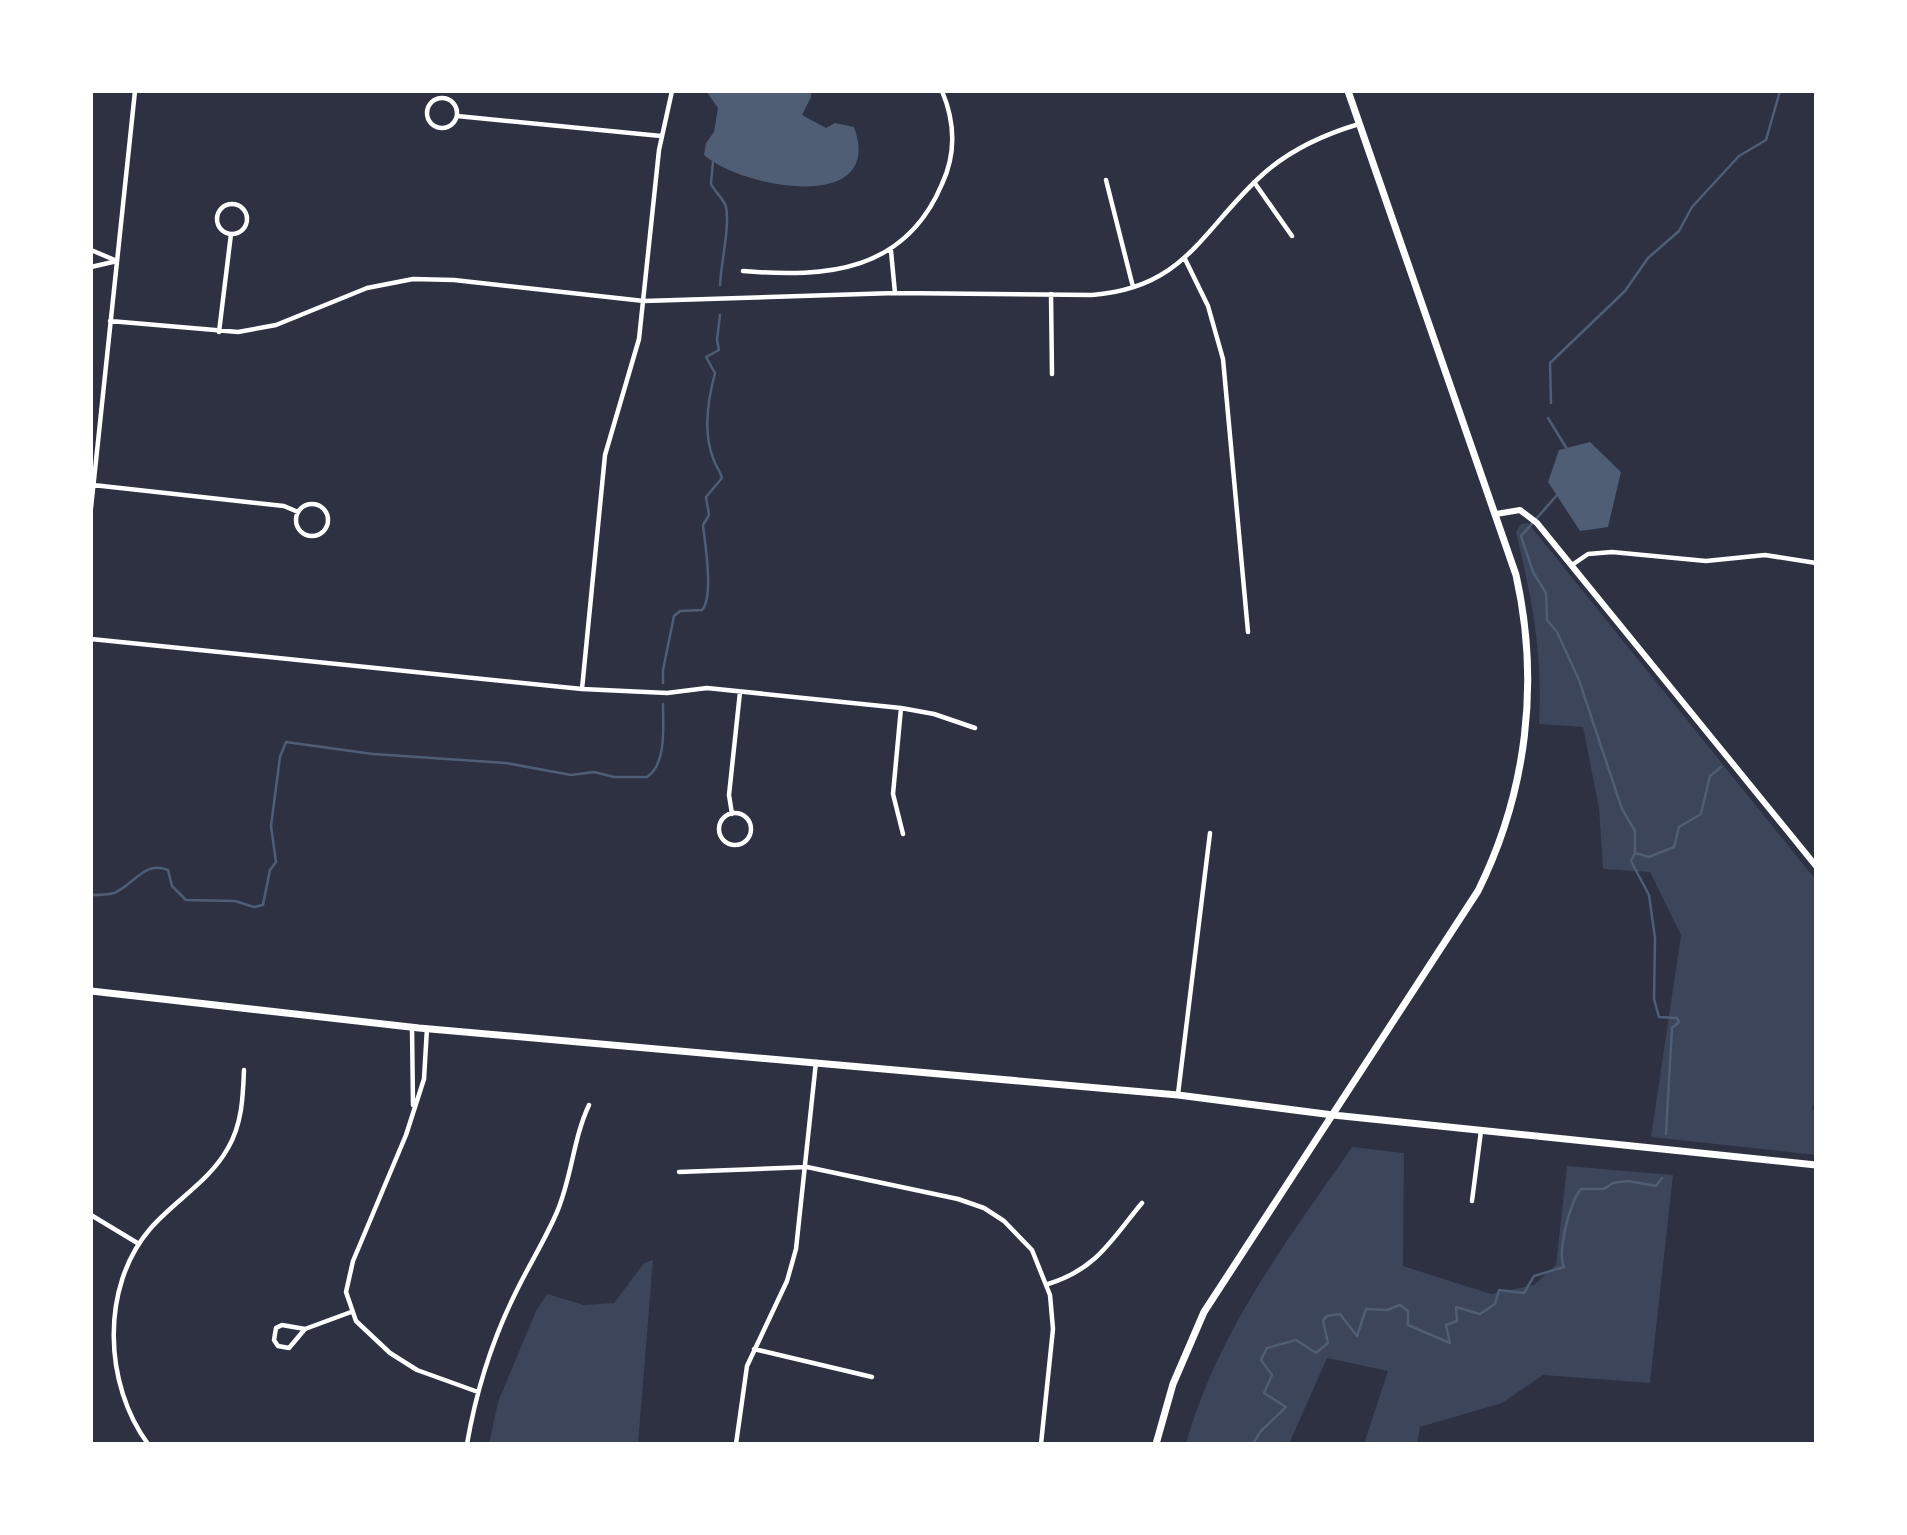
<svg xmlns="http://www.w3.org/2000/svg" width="1907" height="1535" font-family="Overpass,sans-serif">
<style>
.green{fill:#3c4559}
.water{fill:#4f5d75}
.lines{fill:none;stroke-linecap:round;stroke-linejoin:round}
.stream{stroke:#4f5d75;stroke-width:2.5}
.minor{stroke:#fff;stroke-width:4.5}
.tertiary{stroke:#fff;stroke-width:6}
.secondary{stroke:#fff;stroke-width:7}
</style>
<rect width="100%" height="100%" fill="#2d3142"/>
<!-- green -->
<path class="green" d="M1528,523l288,357v220l-5,9 5,1v45l-165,-18 30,-202 -31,-63 -47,-3 -4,-61 -16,-81 -44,-3c4,-70 -7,-125 -23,-192l5,-8z
M1352,1147l52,6 -1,113 88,28 43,-9 22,-20 11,-99 106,9 -23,208 -107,-8 -41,28 -82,24 -3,17h-53l24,-73 -61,-13 -38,86h-103c32,-114 100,-201 166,-297z
M653,1260l-15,184h-149l9,-42 38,-91 11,-17 37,11 30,-2 30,-40z"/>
<!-- water -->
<path class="water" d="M706,91h105v6l-9,18 24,13 9,-5 19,4c32,88 -113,61 -150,28l2,-12 8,-11 4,-24z
M1590,442l31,30 -13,55 -28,4 -32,-49 11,-32z"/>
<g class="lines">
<!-- stream -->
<path class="stream" d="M713,161l-2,23c4,8 13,15 15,23 4,19 -5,56 -6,78
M1551,403l-1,-40 75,-72 23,-33 31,-27 13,-24 47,-51 27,-16 14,-49
M1548,418l19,31
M1558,494l-37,42 12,36 13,21 1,27 10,12 22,48 43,129 13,22v22l-4,8 18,34 6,43 -1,61 5,18 18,1 2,4 -7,6 -6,106
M663,683v-13l11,-54 6,-5 22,-1c12,-13 3,-67 1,-85l6,-10 -3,-18 16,-19c-2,-7 -7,-13 -9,-20 -10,-26 -5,-59 2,-85l-9,-16 13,-7 -2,-10 3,-25
M1635,853l14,4 25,-10 5,-20 22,-13 9,-38 11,-9
M91,895c7,0 16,0 23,-2 20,-8 30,-33 54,-23l4,16 14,14 49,1 19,6 9,-2 7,-35 6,-8 -5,-36 9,-69 6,-15 87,12 133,9 65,12 23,-3 20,5h33c20,-13 16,-52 16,-73
M1253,1444l7,-12 26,-25 -22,-14 8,-18 -11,-15 6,-12 29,-8 20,13 12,-10 -5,-23 4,-4 13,-2 17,22 9,-27 21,1 13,-5 8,6v14l42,18 -4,-18 11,-4 -1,-14 24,7 15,-10 4,-14 25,3 10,-17 30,-9c-7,-15 6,-65 17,-78h23l9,-6 15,-2 28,5 6,-8"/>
<!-- minor -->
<path class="minor" d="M427 113a15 15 0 1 1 30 0a15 15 0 1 1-30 0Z
M457,116l204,20
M1106,180l27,107
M1254,182l38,54
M217 219a15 15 0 1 1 30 0a15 15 0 1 1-30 0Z
M91,250l26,11
M891,251l4,42
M1185,259l23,47 15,53 25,273
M91,267l26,-6
M743,271c84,7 162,1 199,-87 14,-30 13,-62 0,-93
M1051,294l1,80
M110,321l128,11 38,-7 91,-37 46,-9 41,1 190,21 251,-8 197,2c93,-7 109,-64 169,-119 28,-26 61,-41 98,-52
M219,332l12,-98
M93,485l191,21 14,6
M296 520a16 16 0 1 1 32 0a16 16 0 1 1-32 0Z
M91,508l44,-417
M1572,565l16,-11 24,-2 94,9 59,-6 51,8
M91,639l491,50 85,4 40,-5 194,20 33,6 41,14
M582,689l23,-234 34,-116 20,-189 13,-59
M901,708l-8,86 10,40
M719 829a16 16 0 1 1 32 0a16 16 0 1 1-32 0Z
M732,814l-3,-19 11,-103
M412,1027l1,78
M427,1028l-3,51 -18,56 -53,126 -7,31 10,29 34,32 27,17 61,22
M1178,1094l32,-261
M679,1172l128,-5 151,32 26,9 20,13 28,29 18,45 3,34 -12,115
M1472,1201l9,-70
M91,1215l48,29
M1048,1284c49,-15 63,-44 94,-81
M305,1329l-23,-4 -6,3 -2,12 4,6 11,2 16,-19 46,-17
M754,1349l118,28
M148,1444c-44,-59 -48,-157 2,-215 25,-29 59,-47 78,-81 14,-24 15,-51 16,-78
M467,1444c9,-52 25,-104 49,-152 13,-27 29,-52 41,-80 15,-35 16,-73 32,-107
M736,1444l11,-78 40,-85 9,-32 20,-187"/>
<!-- tertiary -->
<path class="tertiary" d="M1496,514l24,-4 17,13 279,343"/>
<!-- secondary -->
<path class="secondary" d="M91,991l328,37 759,67 155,20 483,50
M1156,1444l17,-60 31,-72 274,-421c49,-99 62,-209 38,-316l-168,-484"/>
</g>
<!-- border -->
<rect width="1907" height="1535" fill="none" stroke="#ffffff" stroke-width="186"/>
</svg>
